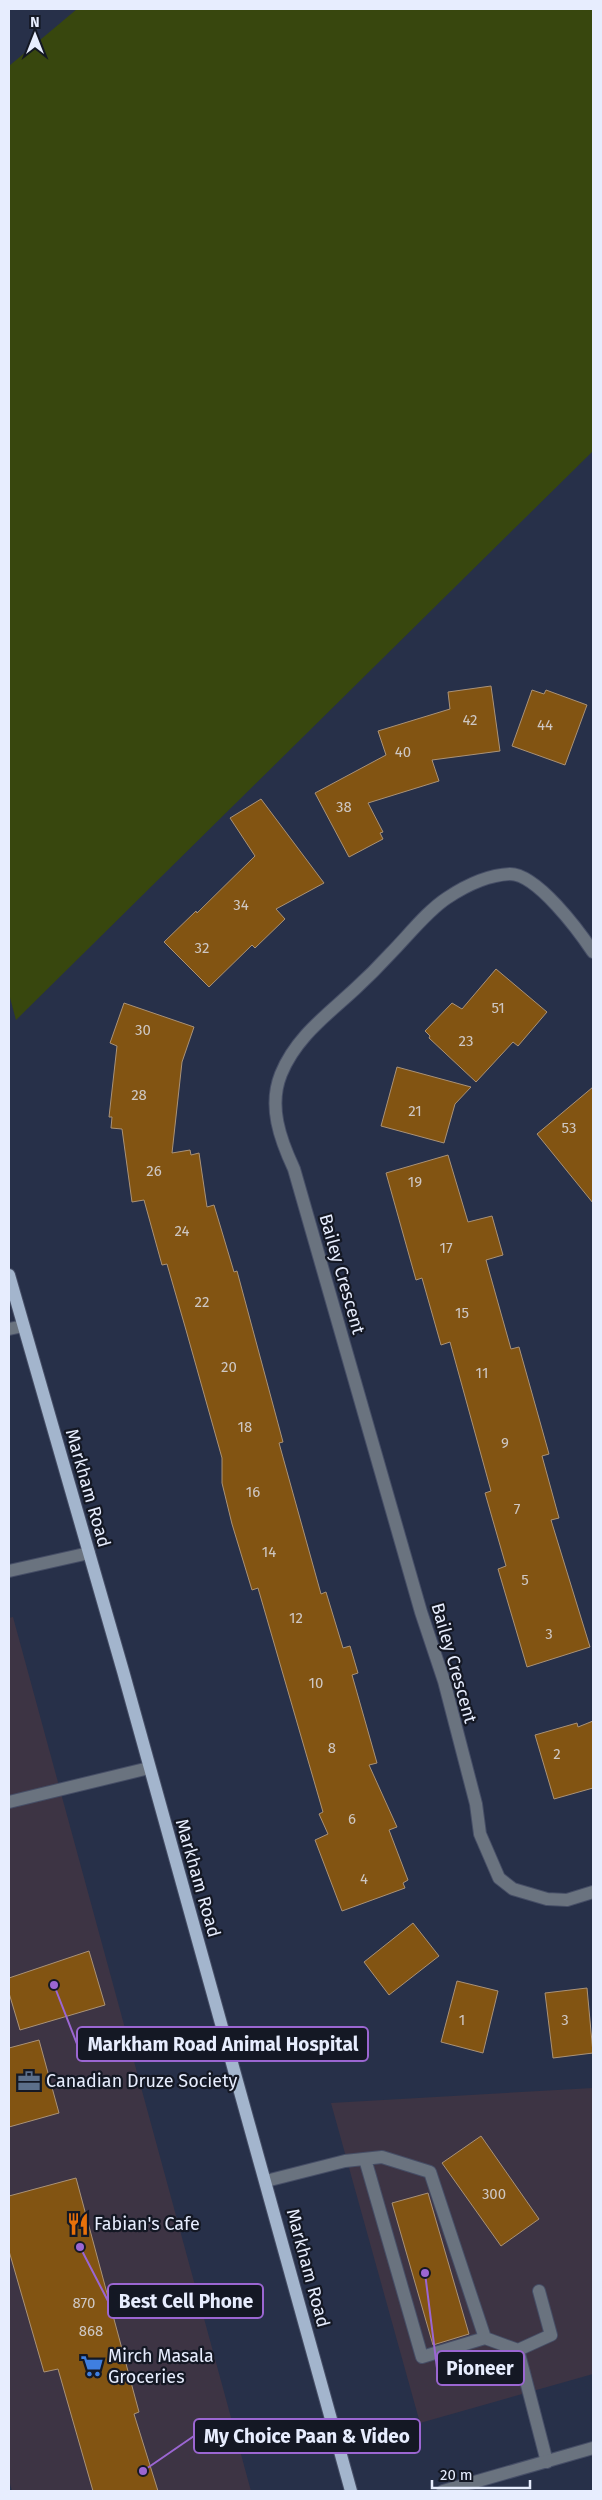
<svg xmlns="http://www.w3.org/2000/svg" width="602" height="2500" font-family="'Fira Sans',sans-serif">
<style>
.commercial{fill:#3d3444}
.green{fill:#38470e}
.building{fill:#825412;stroke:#aa9277}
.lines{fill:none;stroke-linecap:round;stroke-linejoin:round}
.service-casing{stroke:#464e66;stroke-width:14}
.minor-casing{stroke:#464e66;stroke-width:14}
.primary-casing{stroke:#464e66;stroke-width:14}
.service{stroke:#6a737f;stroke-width:12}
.minor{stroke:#6a737f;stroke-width:12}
.primary{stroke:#a3b5cd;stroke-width:12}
.labels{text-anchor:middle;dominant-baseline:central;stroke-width:4.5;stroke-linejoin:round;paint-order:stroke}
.number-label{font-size:15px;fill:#cec7c3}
.street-label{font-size:18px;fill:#e7edfe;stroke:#141824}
.poi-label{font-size:18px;fill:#e7edfe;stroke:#141824;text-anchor:start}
.leader{fill:none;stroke:#9b66d2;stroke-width:2}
.callout-dot{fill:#9b66d2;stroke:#141824;stroke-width:2}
.callout{fill:#141824;stroke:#9b66d2;stroke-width:2}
.callout-label{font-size:19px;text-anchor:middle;font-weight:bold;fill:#e7edfe}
</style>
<rect width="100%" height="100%" fill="#273049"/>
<!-- commercial -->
<path class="commercial" d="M13,1617l238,874h-239l-3,-11v-862z
M593,2088v286l-173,49 -89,-320z"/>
<!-- green -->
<path class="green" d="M77,9h516v442l-577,569 -7,-26v-928z"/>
<!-- building -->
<path class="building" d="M491,686l9,65 -68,9 7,21 -71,22 15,29 -3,1 3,6 -34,18 -34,-64 71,-38 -8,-24 72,-22 -2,-17z
M532,690l12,4 2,-4 41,15 -22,60 -53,-19z
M261,799l63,84 -48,26 9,10 -30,29 -3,-3 -43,42 -45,-45 32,-31 1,2 58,-57 -25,-38z
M496,969l51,43 -29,34 -5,-4 -37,40 -47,-44 1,-2 -5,-5 27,-28 10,6z
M124,1003l70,24 -12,35 -10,91 18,-3 1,5 8,-2 8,54 7,-2 20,67 3,-1 46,171 -4,1 42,151 5,-2 17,56 7,-2 8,27 -6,2 25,88 -8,2 28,62 -8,3 19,50 -5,3 2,5 -63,23 -27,-71 13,-6 -9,-20 4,-2 -65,-224 -6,2 -20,-66 -10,-41v-25l-36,-128 -19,-66 -5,1 -18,-65 -12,2 -10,-73 -11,-1 1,-11h-3l8,-71 -7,-3z
M397,1067l74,20 -16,17 -11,39 -63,-17z
M593,1087v116l-56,-69z
M448,1155l20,67 24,-6 11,39 -17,5 25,89 8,-2 30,107 -7,2 17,62 -8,2 39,127 -63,20 -29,-98 8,-3 -21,-73 6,-2 -41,-149 -9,3 -19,-67 -6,2 -30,-107z
M593,1721v67l-39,11 -19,-64 42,-12 1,4z
M413,1923l26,33 -50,39 -25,-33z
M89,1951l16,54 -85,25 -11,-37v-15z
M457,1981l41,10 -15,62 -42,-11z
M587,1988l6,65 -40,5 -8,-65z
M39,2040l20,73 -50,14v-79z
M481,2136l58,83 -38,27 -59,-83z
M76,2178l63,234 -5,2 24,77h-65l-35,-122 -14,3 -35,-121v-55z
M428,2193l41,141 -36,11 -41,-142z"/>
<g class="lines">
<defs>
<path id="service" d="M9,1329l14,-3
M9,1802l140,-34
M365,2159l57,198 63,-19
M266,2181l79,-20 37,-4 48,15 55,166 33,12 29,112
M518,2350l33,-15 -12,-44"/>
<path id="minor" d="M593,952c-14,-21 -56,-78 -83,-78 -24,1 -45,12 -63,24 -20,13 -40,39 -57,56 -11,12 -23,24 -35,35 -28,26 -59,48 -74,85 -13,32 -1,65 13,95l127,443 23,69 32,123 4,30 19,44 14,11 34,10 20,1 26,-8
M9,1571l80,-18
M443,2491l150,-43"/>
<path id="primary" d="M9,1275l114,396 228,820"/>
</defs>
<!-- service casing -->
<use href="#service" class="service-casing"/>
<!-- minor casing -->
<use href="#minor" class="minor-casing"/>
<!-- primary casing -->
<use href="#primary" class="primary-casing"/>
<!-- service -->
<use href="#service" class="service"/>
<!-- minor -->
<use href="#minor" class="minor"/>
<!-- primary -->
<use href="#primary" class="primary"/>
</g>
<!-- icons -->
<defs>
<symbol id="office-bare" viewBox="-9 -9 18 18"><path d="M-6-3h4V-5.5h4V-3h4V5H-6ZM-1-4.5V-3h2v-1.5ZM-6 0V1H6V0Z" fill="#5c6f8a" stroke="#141824" stroke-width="2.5" paint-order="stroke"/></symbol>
<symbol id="restaurant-bare" viewBox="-9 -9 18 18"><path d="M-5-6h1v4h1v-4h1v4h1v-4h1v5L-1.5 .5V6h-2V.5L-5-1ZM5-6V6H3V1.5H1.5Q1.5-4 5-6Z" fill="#e8710a" stroke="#141824" stroke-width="2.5" paint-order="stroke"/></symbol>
<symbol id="supermarket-bare" viewBox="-9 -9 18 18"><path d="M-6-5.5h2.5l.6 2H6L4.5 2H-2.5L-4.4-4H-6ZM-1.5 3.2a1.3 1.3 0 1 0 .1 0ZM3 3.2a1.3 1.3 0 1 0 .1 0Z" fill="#3f7fe0" stroke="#141824" stroke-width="2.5" paint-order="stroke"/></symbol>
</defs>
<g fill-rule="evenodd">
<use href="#office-bare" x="13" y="2065" width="32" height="32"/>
<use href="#restaurant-bare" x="62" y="2208" width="32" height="32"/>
<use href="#supermarket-bare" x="76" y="2350" width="32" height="32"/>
</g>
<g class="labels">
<!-- number labels -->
<g class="number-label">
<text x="470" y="720">42</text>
<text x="545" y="725">44</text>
<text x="403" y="752">40</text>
<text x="344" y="807">38</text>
<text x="241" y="905">34</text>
<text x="202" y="948">32</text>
<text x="498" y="1008">51</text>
<text x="143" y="1030">30</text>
<text x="466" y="1041">23</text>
<text x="139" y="1095">28</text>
<text x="415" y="1111">21</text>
<text x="569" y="1128">53</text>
<text x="154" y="1171">26</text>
<text x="415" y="1182">19</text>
<text x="182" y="1231">24</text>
<text x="446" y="1248">17</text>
<text x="202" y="1302">22</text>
<text x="462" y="1313">15</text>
<text x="229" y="1367">20</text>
<text x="482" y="1373">11</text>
<text x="245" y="1427">18</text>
<text x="505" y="1443">9</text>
<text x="253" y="1492">16</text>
<text x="517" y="1509">7</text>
<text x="269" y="1552">14</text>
<text x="525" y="1580">5</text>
<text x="296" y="1618">12</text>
<text x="549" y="1634">3</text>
<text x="316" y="1683">10</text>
<text x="332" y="1748">8</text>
<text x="557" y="1754">2</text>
<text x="352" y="1819">6</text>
<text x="364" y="1879">4</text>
<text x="462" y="2020">1</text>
<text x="565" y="2020">3</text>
<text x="494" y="2194">300</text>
<text x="84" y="2303">870</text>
<text x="91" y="2331">868</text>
</g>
<!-- street labels -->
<g class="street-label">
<text transform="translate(342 1274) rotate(74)">Bailey Crescent</text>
<text transform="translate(88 1488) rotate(74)">Markham Road</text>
<text transform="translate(454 1663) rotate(74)">Bailey Crescent</text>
<text transform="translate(198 1878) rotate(74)">Markham Road</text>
<text transform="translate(308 2268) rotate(75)">Markham Road</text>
</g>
<!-- poi labels -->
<g class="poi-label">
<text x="46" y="2081">Canadian Druze Society</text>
<text x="94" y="2224">Fabian's Cafe</text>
<text x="108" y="2356">Mirch Masala<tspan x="108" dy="21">Groceries</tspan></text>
</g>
</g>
<!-- callouts -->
<path class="leader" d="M54 1985L77 2044M80 2247L108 2301M425 2273L437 2368M143 2471L194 2436"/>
<g class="callout-dot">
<circle cx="54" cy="1985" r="5"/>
<circle cx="80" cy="2247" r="5"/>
<circle cx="425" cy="2273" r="5"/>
<circle cx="143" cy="2471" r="5"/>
</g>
<g class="callout">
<rect x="77" y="2027" width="291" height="34" rx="5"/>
<rect x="108" y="2284" width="155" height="34" rx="5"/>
<rect x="437" y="2351" width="87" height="34" rx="5"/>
<rect x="194" y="2419" width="226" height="34" rx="5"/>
</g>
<g class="callout-label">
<text x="223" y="2051">Markham Road Animal Hospital</text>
<text x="186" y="2308">Best Cell Phone</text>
<text x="480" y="2375">Pioneer</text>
<text x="307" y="2443">My Choice Paan &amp; Video</text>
</g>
<!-- border -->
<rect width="602" height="2500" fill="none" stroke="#e7edfe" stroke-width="20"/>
<!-- north arrow -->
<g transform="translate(35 35)" stroke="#141824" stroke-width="4" paint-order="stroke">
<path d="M0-4L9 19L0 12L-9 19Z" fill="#e7edfe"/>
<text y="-8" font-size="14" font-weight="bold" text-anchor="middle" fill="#e7edfe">N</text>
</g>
<!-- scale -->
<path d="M432 2480v8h98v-8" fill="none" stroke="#e7edfe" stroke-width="2.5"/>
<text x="440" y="2480" font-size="15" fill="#e7edfe" stroke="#141824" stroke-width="4" paint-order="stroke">20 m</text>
</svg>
